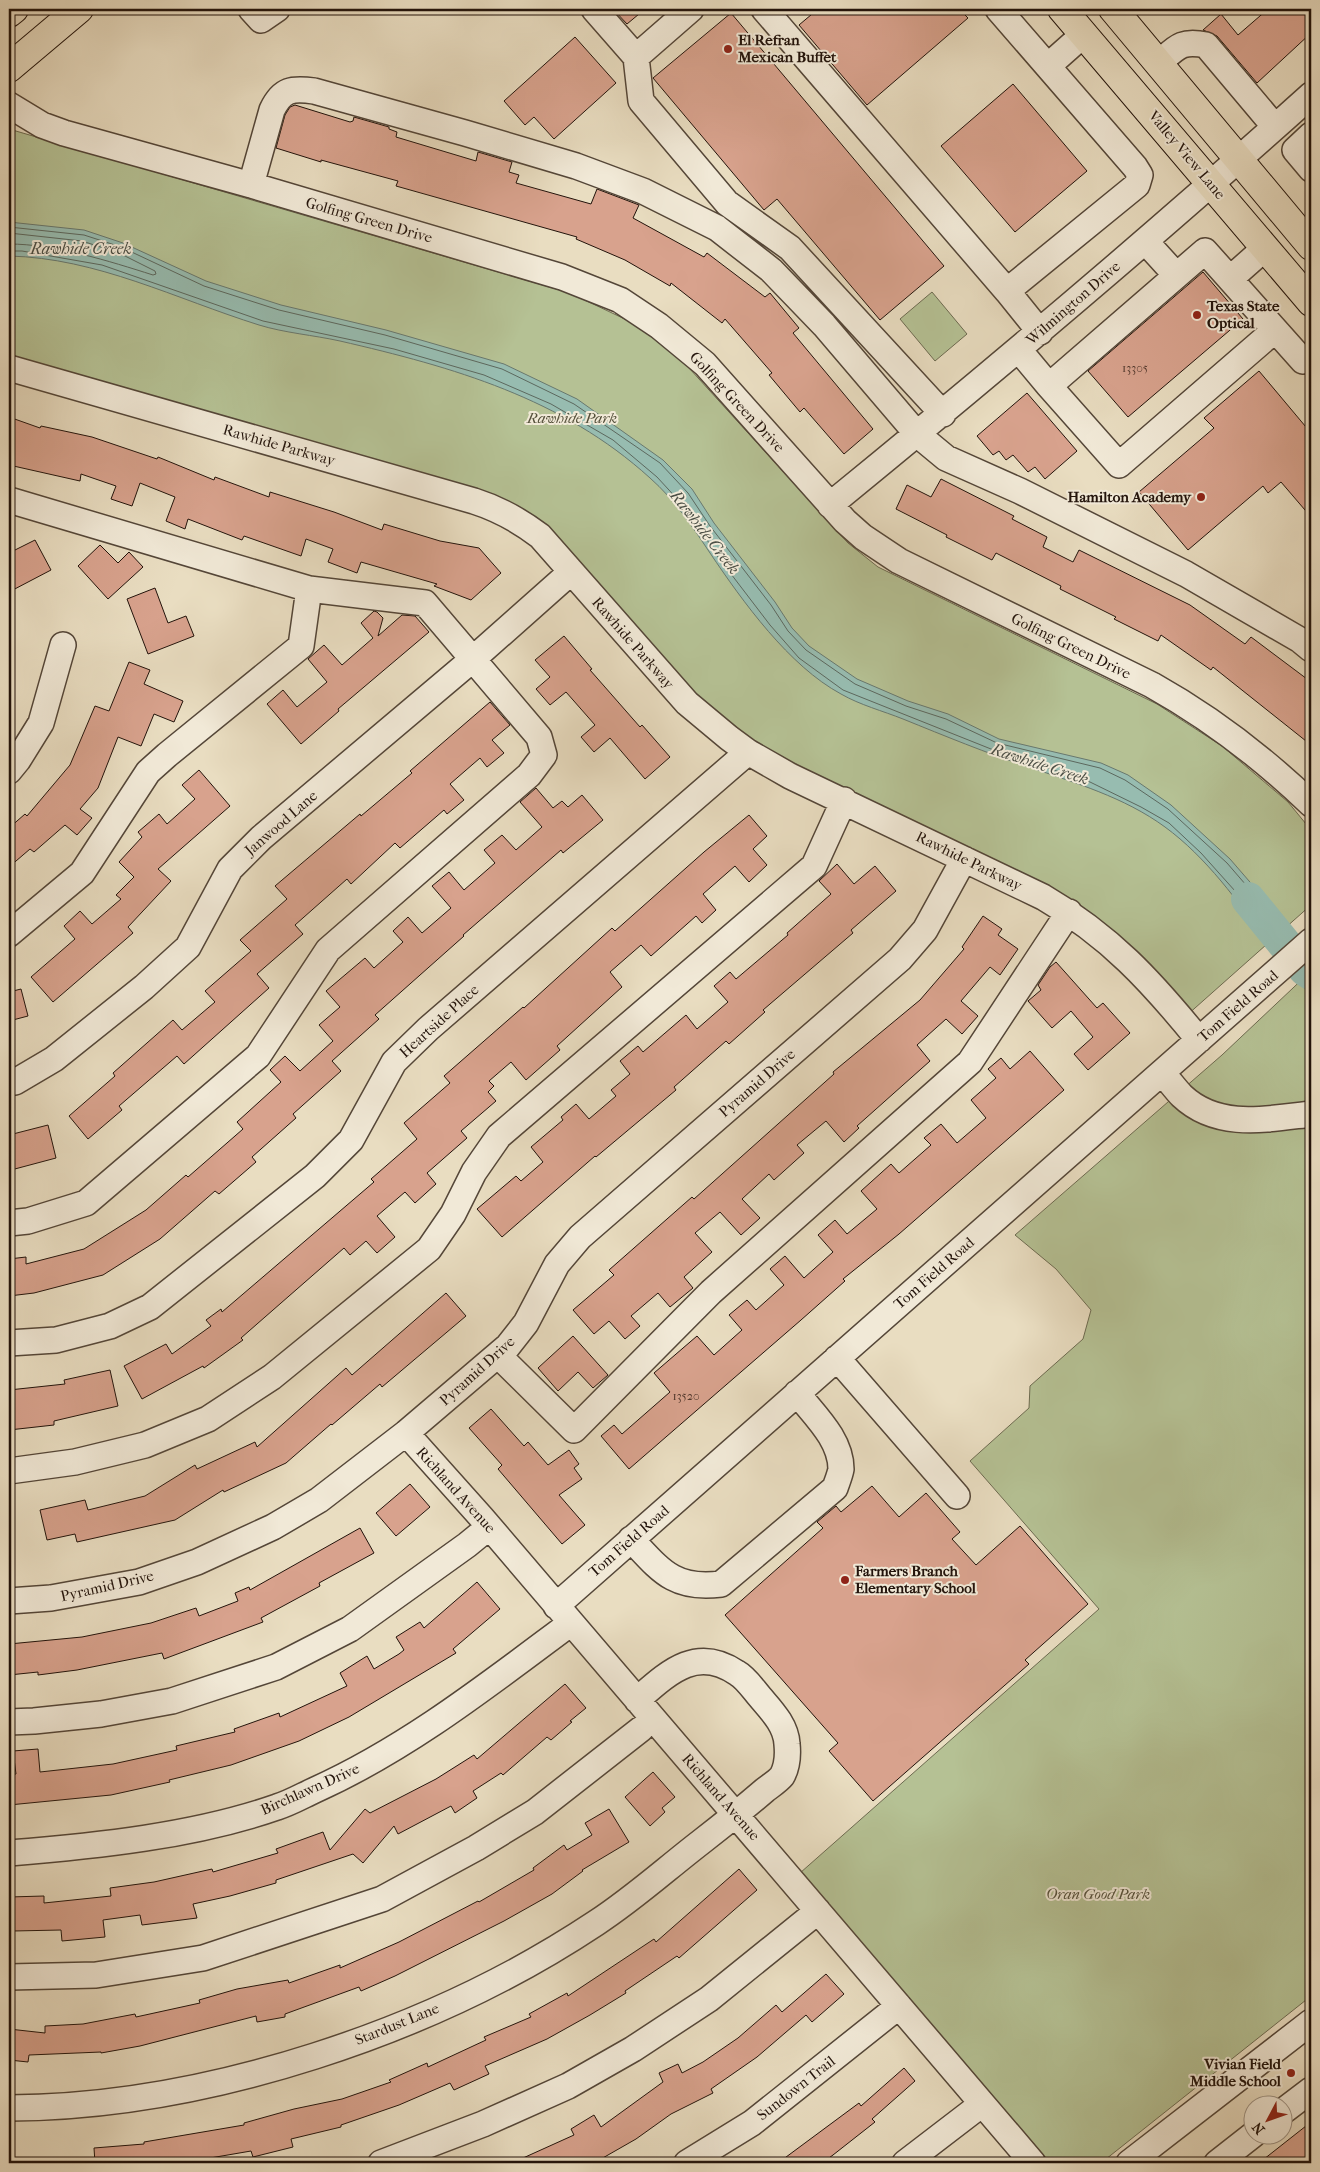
<svg xmlns="http://www.w3.org/2000/svg" width="1320" height="2172" font-family="'IM FELL French Canon',serif">
<style>
.green{fill:#b5c194;stroke:#6c6a50}
.water{fill:#97bcb0;stroke:#68786e}
.lines{fill:none;stroke-linecap:round;stroke-linejoin:round}
.shore{stroke:#5c685e;stroke-width:1}
.river{stroke:#97bcb0;stroke-width:34}
.building{fill:#d8a28d;stroke:#22130b}
.minor-casing{stroke:#544638;stroke-width:28}
.major-casing{stroke:#22130b;stroke-width:30}
.minor{stroke:#f1e9d7;stroke-width:25}
.major{stroke:#e9ddc1;stroke-width:28}
.poi-dot{fill:#8f2418;stroke:#f1e9d7;stroke-width:2}
.labels{text-anchor:middle;dominant-baseline:central;stroke-width:4;stroke-linejoin:round;paint-order:stroke}
.number-label{font-size:12px;fill:#50372c}
.poi-label{font-size:15px;font-weight:bold;fill:#22130b;stroke:#f1e9d7;text-anchor:start}
.street-label{font-size:15px;fill:#22130b;stroke:#f1e9d7}
.park-label{font-size:15px;font-style:italic;fill:#55503b;stroke:#f1e9d7}
.water-label{font-size:16px;font-style:italic;fill:#4b4e45;stroke:#f1e9d7}
</style>
<rect width="100%" height="100%" fill="#e9ddc1"/>
<filter id="stains"><feTurbulence type="fractalNoise" baseFrequency=".004" numOctaves="4"/><feColorMatrix values="0 0 0 0 .2 0 0 0 0 .09 0 0 0 0 .02 0 0 0 .5 -.17"/></filter>
<radialGradient id="worn" r=".72"><stop offset=".6" stop-color="#630" stop-opacity="0"/><stop offset="1" stop-color="#630" stop-opacity=".3"/></radialGradient>
<!-- green -->
<path class="green" d="M9,129l561,164 61,29 48,35 169,186 30,24 279,137 65,42 66,56 23,28v75l-125,111 -66,-71 -369,-195 -60,-50 -154,-171 -528,-166z
M932,292l35,42 -32,27 -35,-42z
M1311,971v1025l-210,167h-62l-239,-290 299,-264 -129,-148 59,-53 1,-22 53,-47 8,-29 -35,-41 -41,-34 207,-180z"/>
<!-- water -->
<path class="water" d="M9,222l75,8 39,13 83,38 75,24 105,25 118,34 73,35 86,61 29,29 22,34 61,79 17,26 17,18 48,33 51,22 40,13 51,25 102,24 27,12 43,30 59,54 58,67 -20,18c-29,-42 -62,-87 -103,-117 -41,-30 -90,-44 -136,-60 -43,-14 -84,-31 -126,-48 -20,-8 -43,-14 -62,-25 -52,-28 -98,-92 -131,-141 -18,-27 -35,-53 -60,-75 -88,-80 -197,-111 -310,-137 -27,-6 -55,-8 -81,-16 -83,-26 -162,-67 -250,-69z
M1311,971v21l-14,-9z"/>
<g class="lines">
<!-- shore -->
<path class="shore" d="M9,227l75,8 37,12 83,39 75,24 106,25 117,34 72,35 86,59 28,30 22,33 61,79 17,26 18,19 49,34 51,22 40,13 51,24 103,25 25,12 43,29 59,54 38,44 15,20 -9,8h-3l-24,-34 -43,-48 -32,-30 -28,-16 -51,-25 -94,-31 -153,-61 -44,-32 -29,-33 -55,-72 -23,-38 -35,-38 -44,-37 -62,-36 -67,-29 -90,-26 -131,-28 -161,-56 -80,-14h-13
M9,233l73,8 37,12 36,18 1,3 -3,1c-44,-14 -98,-31 -144,-31"/>
<!-- river -->
<path class="river" d="M1248,899l57,70 6,4"/>
</g>
<!-- building -->
<path class="building" d="M613,9h32l-18,15z
M818,9h141l9,9 -101,87 -68,-80z
M1268,9h43v24l-54,50 -40,-47 -14,-6 18,-16 17,21z
M731,13l213,253 -64,54 -103,-121 -13,11 -111,-132z
M575,37l41,46 -62,56 -20,-22 -9,8 -21,-24z
M1013,84l74,87 -72,61 -74,-86z
M295,105l55,17 3,-1 1,-4 35,10v2l8,3 -1,5 80,24 2,-9 34,10 -3,10 10,3 -3,8 75,21 6,-15 42,16 -6,13 71,39 3,-4 58,44 5,-4 29,35 -6,5 80,96 -29,25 -40,-46 -4,4 -31,-37 3,-2 -47,-54 -3,4 -51,-40 -1,3 -45,-26 -49,-21 1,-2 -181,-51 2,-5 -77,-21v2l-45,-14 9,-33 5,-8z
M1203,272l40,47 -115,98 -40,-46z
M1259,371l52,62v84l-30,-35 -13,11 -5,-7 -75,64 -49,-58 75,-64 -10,-10z
M1027,393l50,58 -32,28 -10,-12 -7,5 -15,-17 -7,5 -7,-9 -6,4 -16,-19z
M9,417l31,11 1,-2 51,11 65,22 1,-2 56,23 1,-3 54,20 1,-5 64,20 48,18 2,-6 56,17 39,7 22,25 -30,27 -37,-14 3,-2 -76,-22 -4,11 -29,-11 5,-13 -27,-10 -5,17 -57,-20 -2,4 -54,-21 -3,10 -19,-8 9,-24 -35,-14 -8,23 -21,-7 5,-13 -35,-12 -1,7 -71,-16z
M941,479l73,37 -2,3 35,18 -4,10 30,15 6,-12 111,55 55,39 6,-7 60,45v63l-98,-78 -2,3 -50,-35 -3,6 -44,-22 2,-2 -56,-28 1,-3 -65,-33 -4,7 -46,-23 1,-2 -51,-26 11,-24 24,12z
M35,540l16,30 -42,22v-39z
M100,545l18,18 11,-11 14,15 -35,32 -30,-33z
M155,588l13,35 18,-7 8,20 -46,18 -21,-55z
M374,611l3,1 6,6 -5,18 24,-21 13,1 14,16 -91,77 1,2 -38,33 -34,-40 16,-14 14,17 30,-25 -19,-23 16,-14 18,20 31,-27 -12,-15z
M564,636l28,33 -2,1 50,57 2,-2 28,32 -25,22 -35,-41 -16,14 -13,-15 14,-12 -29,-33 -16,13 -14,-16 14,-12 -15,-17z
M129,662l21,8 -6,14 39,17 -9,21 -20,-8 -13,32 -23,-9 -20,51 -18,21 12,9 -15,17 -12,-10 -31,27 -4,-3 -21,18v-39l16,-14 2,2 43,-51 25,-59 14,5z
M490,702l20,23 -18,15 12,13 -17,14 -7,-9 -30,26 14,16 -17,14 -3,-4 -44,38 -5,-5 -44,41 -4,-5 -52,46 8,9 -46,40 12,14 -85,76 -7,-8 -58,50 3,4 -34,29 -19,-23 46,-40 -2,-3 60,-53 9,10 33,-28 -10,-11 46,-40 -11,-11 47,-41 -12,-13 85,-72 1,2 51,-43 -2,-2z
M199,770l31,36 -72,63 13,12 -43,46 5,6 -80,69 -22,-25 44,-38 -11,-13 16,-15 12,13 29,-25 -5,-4 18,-18 -15,-15 23,-25 -4,-5 21,-18 8,10 28,-25 -13,-14z
M536,788l17,20 9,-7 6,6 14,-12 21,25 -40,33 -2,-3 -98,85 1,1 -89,79 4,4 -47,42 9,10 -48,43 3,4 -44,39 4,5 -37,32 -4,-3 -55,48 -57,36 -69,18 -25,3v-37l17,-2v7l58,-15 62,-39 40,-35 2,2 55,-48 -6,-7 44,-40 -11,-12 15,-14 15,15 33,-30 -14,-16 21,-18 -14,-16 39,-33 9,10 29,-26 -10,-11 15,-14 14,16 29,-25 -19,-22 17,-14 15,18 31,-27 -11,-13 18,-15 14,15 26,-23 -22,-25z
M749,815l18,21 -14,13 14,16 -18,17 -14,-16 -32,28 13,16 -14,13 -6,-7 -45,40 -10,-11 -31,27 12,15 -65,59 3,4 -34,30 -15,-18 -22,19 5,5 -6,6 8,9 -35,30 6,7 -40,35 9,11 -21,19 -10,-11 -28,24 18,21 -18,16 -11,-12 -16,14 -6,-7 -103,90 2,2 -39,28 -1,-2 -61,33 -18,-33 42,-22 6,10 39,-28 -5,-6 15,-11 1,3 152,-130 -3,-3 46,-40 -13,-16 46,-40 -6,-7 79,-69 1,1 88,-80 3,3 89,-79z
M837,864l17,20 21,-18 21,25 -45,39 2,3 -90,77 2,2 -36,32 -3,-3 -52,46 2,3 -80,67 -1,-1 -93,81 -25,-28 39,-33 5,5 22,-19 -12,-15 32,-27 -2,-3 15,-13 13,15 27,-23 -5,-6 19,-16 -10,-13 18,-15 5,6 43,-37 11,14 31,-27 -14,-16 16,-14 6,7 52,-44 -1,-2 44,-39 -12,-13z
M983,916l19,13 -4,6 20,14 -18,26 -10,-8 -29,34 17,15 -16,18 -16,-15 -29,26 13,16 -73,65 2,2 -15,14 -18,-21 -29,24 7,8 -30,27 -5,-6 -27,25 18,19 -19,17 -21,-23 -25,21 17,19 -28,25 9,11 -23,19 -12,-14 -27,23 9,10 -15,13 -16,-18 -15,13 -21,-24 41,-35 -5,-5 83,-73 2,2 140,-125 -1,-2 87,-72 44,-51 -2,-2z
M1056,962l41,46 6,-5 27,30 -42,37 -14,-16 19,-17 -22,-26 -19,17 -24,-27 13,-11 -3,-5 12,-18z
M21,989l7,27 -19,5v-29z
M1030,1051l34,39 -165,144 -56,45 2,2 -44,39 -172,149 -28,-33 13,-11 8,9 48,-42 -16,-19 43,-37 17,19 28,-25 -13,-15 18,-15 9,10 28,-25 -14,-16 15,-13 19,22 29,-26 -15,-17 17,-15 12,14 30,-25 -16,-18 30,-27 8,9 32,-28 -7,-7 17,-14 16,19 29,-25 -15,-18 25,-22 -8,-9 13,-11 9,11z
M48,1125l8,33 -45,12 -2,-8v-27z
M446,1293l20,23 -84,71 -2,-3 -48,41 -1,-1 -45,39 -62,29 -1,-2 -48,30 -98,22 -2,-8 -28,6 -7,-30 45,-10 3,10 57,-14 50,-31 2,4 58,-27 2,5 89,-79 6,7z
M573,1336l35,39 -15,13 -15,-16 -20,19 -20,-23z
M110,1370l8,36 -64,15v4l-45,5v-40l56,-6 -1,-4z
M491,1409l33,37 4,-4 20,23 21,-15 10,14 -5,4 8,11 -23,16 26,30 -23,19 -64,-75 4,-4 -33,-37z
M410,1484l20,23 -34,29 -20,-23z
M872,1486l27,31 27,-24 34,39 -8,7 24,26 44,-39 68,78 -63,56 4,4 -156,137 -44,-50 9,-8 -113,-128 98,-87 -6,-6 19,-16 5,6z
M360,1528l14,25 -55,30 1,3 -59,32 2,4 -99,37 -2,-6 -85,17 -39,5v-3l-29,3v-31l73,-7 69,-14 45,-15 3,8 39,-15 -3,-8 14,-6 1,3z
M477,1582l23,27 -47,40 3,4 -107,64 -50,24 -68,24 -62,15 1,2 -59,13 -102,10v-30l7,-1 -3,-23 25,-2 2,23 73,-8 64,-14 -1,-4 59,-14 -1,-3 45,-16 1,4 67,-31 -7,-13 27,-17 7,13 25,-15 5,-4 -8,-13 24,-15 4,6z
M565,1684l21,24 -16,13 2,1 -21,18 -4,-3 -44,38 -2,-2 -28,18 4,7 -22,15 -4,-7 -53,28 -4,-8 -31,37 -10,-9 -77,26v3l-46,13 -37,8 4,14 -55,7 -2,-10 -37,5 2,17 -43,4 -1,-11 -48,1 -1,-4h-3v-30l35,-1v7l67,-7 -1,-8 44,-6 58,-13 1,3 65,-19 -2,-4 47,-17 7,18 35,-41 5,4 66,-34 38,-24 3,4z
M653,1772l22,25 -13,11 3,4 -15,14 -25,-29z
M609,1809l20,33 -47,28 1,1 -31,23 -48,27 -109,55 -34,15 -2,-4 -74,27v3l-28,5 -1,-6 -116,30 -39,7v-1l-72,3 -1,7 -19,-2v-31l36,4v-7l38,-2 52,-10 1,3 64,-14 -1,-3 38,-11 51,-9 1,3 51,-18v3l59,-26 79,-41 1,1 55,-32 -1,-2 31,-23 3,5 25,-15 -7,-12z
M739,1869l18,21 -78,68 -2,-2 -52,35 1,2 -36,22 -43,24 -62,27 4,8 -35,16 -4,-7 -51,22 -58,20v2l-50,12 2,8 -40,10 -2,-6 -70,12h-86l-1,-15 50,-4v-2l100,-17v-2l50,-14 48,-10 49,-17 -2,-2 38,-17 1,4 58,-27 -2,-3 47,-20 -2,-3 38,-21 1,3 86,-57 2,3z
M826,1974l18,20 -32,28 -6,-7 -49,42 -46,32 2,4 -42,21 -35,25 -42,24h-82l62,-28 -3,-6 23,-14 7,12 62,-45 -4,-9 19,-9 4,9 21,-11 35,-24 38,-33 6,7z
M904,2068l11,13 -43,38 3,3 -42,33 -11,8h-44l81,-60 2,3z
M1311,2122v41h-52z"/>
<g class="lines">
<defs>
<path id="minor" d="M251,9l10,11 16,-11
M594,9l42,48 55,-48
M764,9l243,282 130,-106 3,-10 -5,-8 -137,-158
M636,57l5,44 86,102 63,45 153,166
M1159,63c18,-16 22,-23 47,-18l69,82
M1048,66l36,-32
M9,105l33,20 22,8 187,52 311,92 58,23 39,26 46,38 140,157 18,16 36,24 253,124c59,33 110,72 159,119
M1311,135l-16,15 16,19
M251,185l21,-75c10,-21 20,-22 42,-19l151,42 111,33 67,25 74,37 54,42 53,55 93,109 29,24 74,33 166,83 114,66 11,9
M1145,241l31,34
M1230,279l35,-31
M1007,291l33,41
M1275,330l-156,135 -70,-79 156,-135 98,110
M1019,350l30,36
M9,368l465,133c25,8 45,19 66,35l147,167 42,35 19,14 42,24 253,121c67,39 108,84 156,143
M9,500l300,89 116,14 114,134 5,18 -15,20 -201,175 -70,106 -172,147 -58,18 -19,2
M830,505c163,-133 324,-269 481,-410
M9,771l9,-11 23,-37 22,-78
M9,934l73,-61 66,-101 19,-17 134,-109 8,-57
M1162,1073c7,7 13,16 20,23 36,34 86,23 129,18
M9,1083l6,-1 39,-23 90,-72 44,-40 42,-78 31,-31 212,-179 98,-87
M9,1343l47,-3 54,-14 40,-19 165,-131 36,-36 43,-78 34,-33 320,-277
M498,1355l76,75 137,-138 259,-230 99,-150
M837,1358l120,138
M406,1433l76,85 551,645
M9,1471l66,-9 70,-17 63,-26 64,-42 157,-128 24,-35 21,-42 25,-36 315,-270 30,-66
M631,1539c30,32 43,51 90,45l114,-96c2,-6 5,-13 6,-19 0,-30 -27,-54 -44,-76
M9,1601l42,-3 88,-16 58,-20 76,-35 46,-27 87,-67 102,-87 18,-23 31,-59 23,-27 320,-278 25,-29 39,-71
M556,1606l755,-665
M9,1722l25,-1 67,-7 71,-13 104,-34 74,-38 117,-84 22,-18
M9,1853c87,-7 185,-17 268,-46 13,-4 25,-11 38,-17 93,-42 174,-106 256,-167
M9,1977l87,-2 107,-17 179,-59 94,-51 59,-36 106,-83
M9,2108c197,-1 423,-76 587,-185 37,-24 70,-54 105,-81 22,-17 43,-34 64,-52 5,-4 13,-9 17,-14 5,-9 6,-22 5,-32 -1,-19 -16,-34 -27,-47 -7,-8 -14,-19 -23,-24 -41,-28 -69,0 -100,27
M1282,2112l29,-22
M381,2163l102,-39 85,-38 65,-37 76,-50 109,-88
M687,2163l65,-40 147,-117
M905,2163l77,-59
M1129,2163l182,-141
M1217,2163l37,-29"/>
<path id="major" d="M1062,9l249,293
M1113,9l198,237
M9,13l5,-4
M9,68l70,-59"/>
</defs>
<!-- minor casing -->
<use href="#minor" class="minor-casing"/>
<!-- major casing -->
<use href="#major" class="major-casing"/>
<!-- minor -->
<use href="#minor" class="minor"/>
<!-- major -->
<use href="#major" class="major"/>
</g>
<!-- markers -->
<g class="poi-dot">
<circle cx="728" cy="49" r="5"/>
<circle cx="1197" cy="315" r="5"/>
<circle cx="1201" cy="497" r="5"/>
<circle cx="845" cy="1580" r="5"/>
<circle cx="1291" cy="2073" r="5"/>
</g>
<g class="labels">
<!-- number labels -->
<g class="number-label">
<text x="1135" y="368">13305</text>
<text x="686" y="1396">13520</text>
</g>
<!-- poi labels -->
<g class="poi-label">
<text x="738" y="40">El Refran<tspan x="738" dy="17">Mexican Buffet</tspan></text>
<text x="1207" y="306">Texas State<tspan x="1207" dy="17">Optical</tspan></text>
<text x="1191" y="497" text-anchor="end">Hamilton Academy</text>
<text x="855" y="1571">Farmers Branch<tspan x="855" dy="17">Elementary School</tspan></text>
<text x="1281" y="2064" text-anchor="end">Vivian Field<tspan x="1281" dy="17">Middle School</tspan></text>
</g>
<!-- street labels -->
<g class="street-label">
<text transform="translate(1187 155) rotate(50)">Valley View Lane</text>
<text transform="translate(369 220) rotate(16)">Golfing Green Drive</text>
<text transform="translate(1073 303) rotate(-41)">Wilmington Drive</text>
<text transform="translate(737 402) rotate(47)">Golfing Green Drive</text>
<text transform="translate(279 445) rotate(16)">Rawhide Parkway</text>
<text transform="translate(633 643) rotate(49)">Rawhide Parkway</text>
<text transform="translate(1071 646) rotate(26)">Golfing Green Drive</text>
<text transform="translate(281 823) rotate(-41)">Janwood Lane</text>
<text transform="translate(969 861) rotate(26)">Rawhide Parkway</text>
<text transform="translate(1238 1006) rotate(-41)">Tom Field Road</text>
<text transform="translate(439 1021) rotate(-42)">Heartside Place</text>
<text transform="translate(757 1083) rotate(-41)">Pyramid Drive</text>
<text transform="translate(934 1273) rotate(-41)">Tom Field Road</text>
<text transform="translate(477 1371) rotate(-42)">Pyramid Drive</text>
<text transform="translate(456 1490) rotate(48)">Richland Avenue</text>
<text transform="translate(629 1541) rotate(-41)">Tom Field Road</text>
<text transform="translate(107 1586) rotate(-13)">Pyramid Drive</text>
<text transform="translate(310 1789) rotate(-24)">Birchlawn Drive</text>
<text transform="translate(721 1797) rotate(49)">Richland Avenue</text>
<text transform="translate(397 2024) rotate(-22)">Stardust Lane</text>
<text transform="translate(796 2088) rotate(-38)">Sundown Trail</text>
</g>
<!-- park labels -->
<g class="park-label">
<text x="572" y="418">Rawhide Park</text>
<text x="1098" y="1894">Oran Good Park</text>
</g>
<!-- water labels -->
<g class="water-label">
<text x="81" y="248">Rawhide Creek</text>
<text transform="translate(705 532) rotate(52)">Rawhide Creek</text>
<text transform="translate(1040 764) rotate(18)">Rawhide Creek</text>
</g>
</g>
<!-- margin -->
<rect width="1320" height="2172" fill="none" stroke="#e9ddc1" stroke-width="30"/>
<rect x="10" y="10" width="1300" height="2152" fill="none" stroke="#22130b" stroke-width="2.5"/>
<rect x="15" y="15" width="1290" height="2142" fill="none" stroke="#22130b"/>
<!-- north arrow -->
<g transform="translate(1268 2120) rotate(229)"><circle r="24" fill="#f1e9d7" stroke="#9e9385"/>
<path d="M0-4L9 19L0 12L-9 19Z" fill="#8f2418"/>
<text y="-8" font-size="14" font-weight="bold" text-anchor="middle" fill="#22130b">N</text>
</g>
<rect width="100%" height="100%" filter="url(#stains)"/>
<rect width="100%" height="100%" fill="url(#worn)"/>
</svg>
